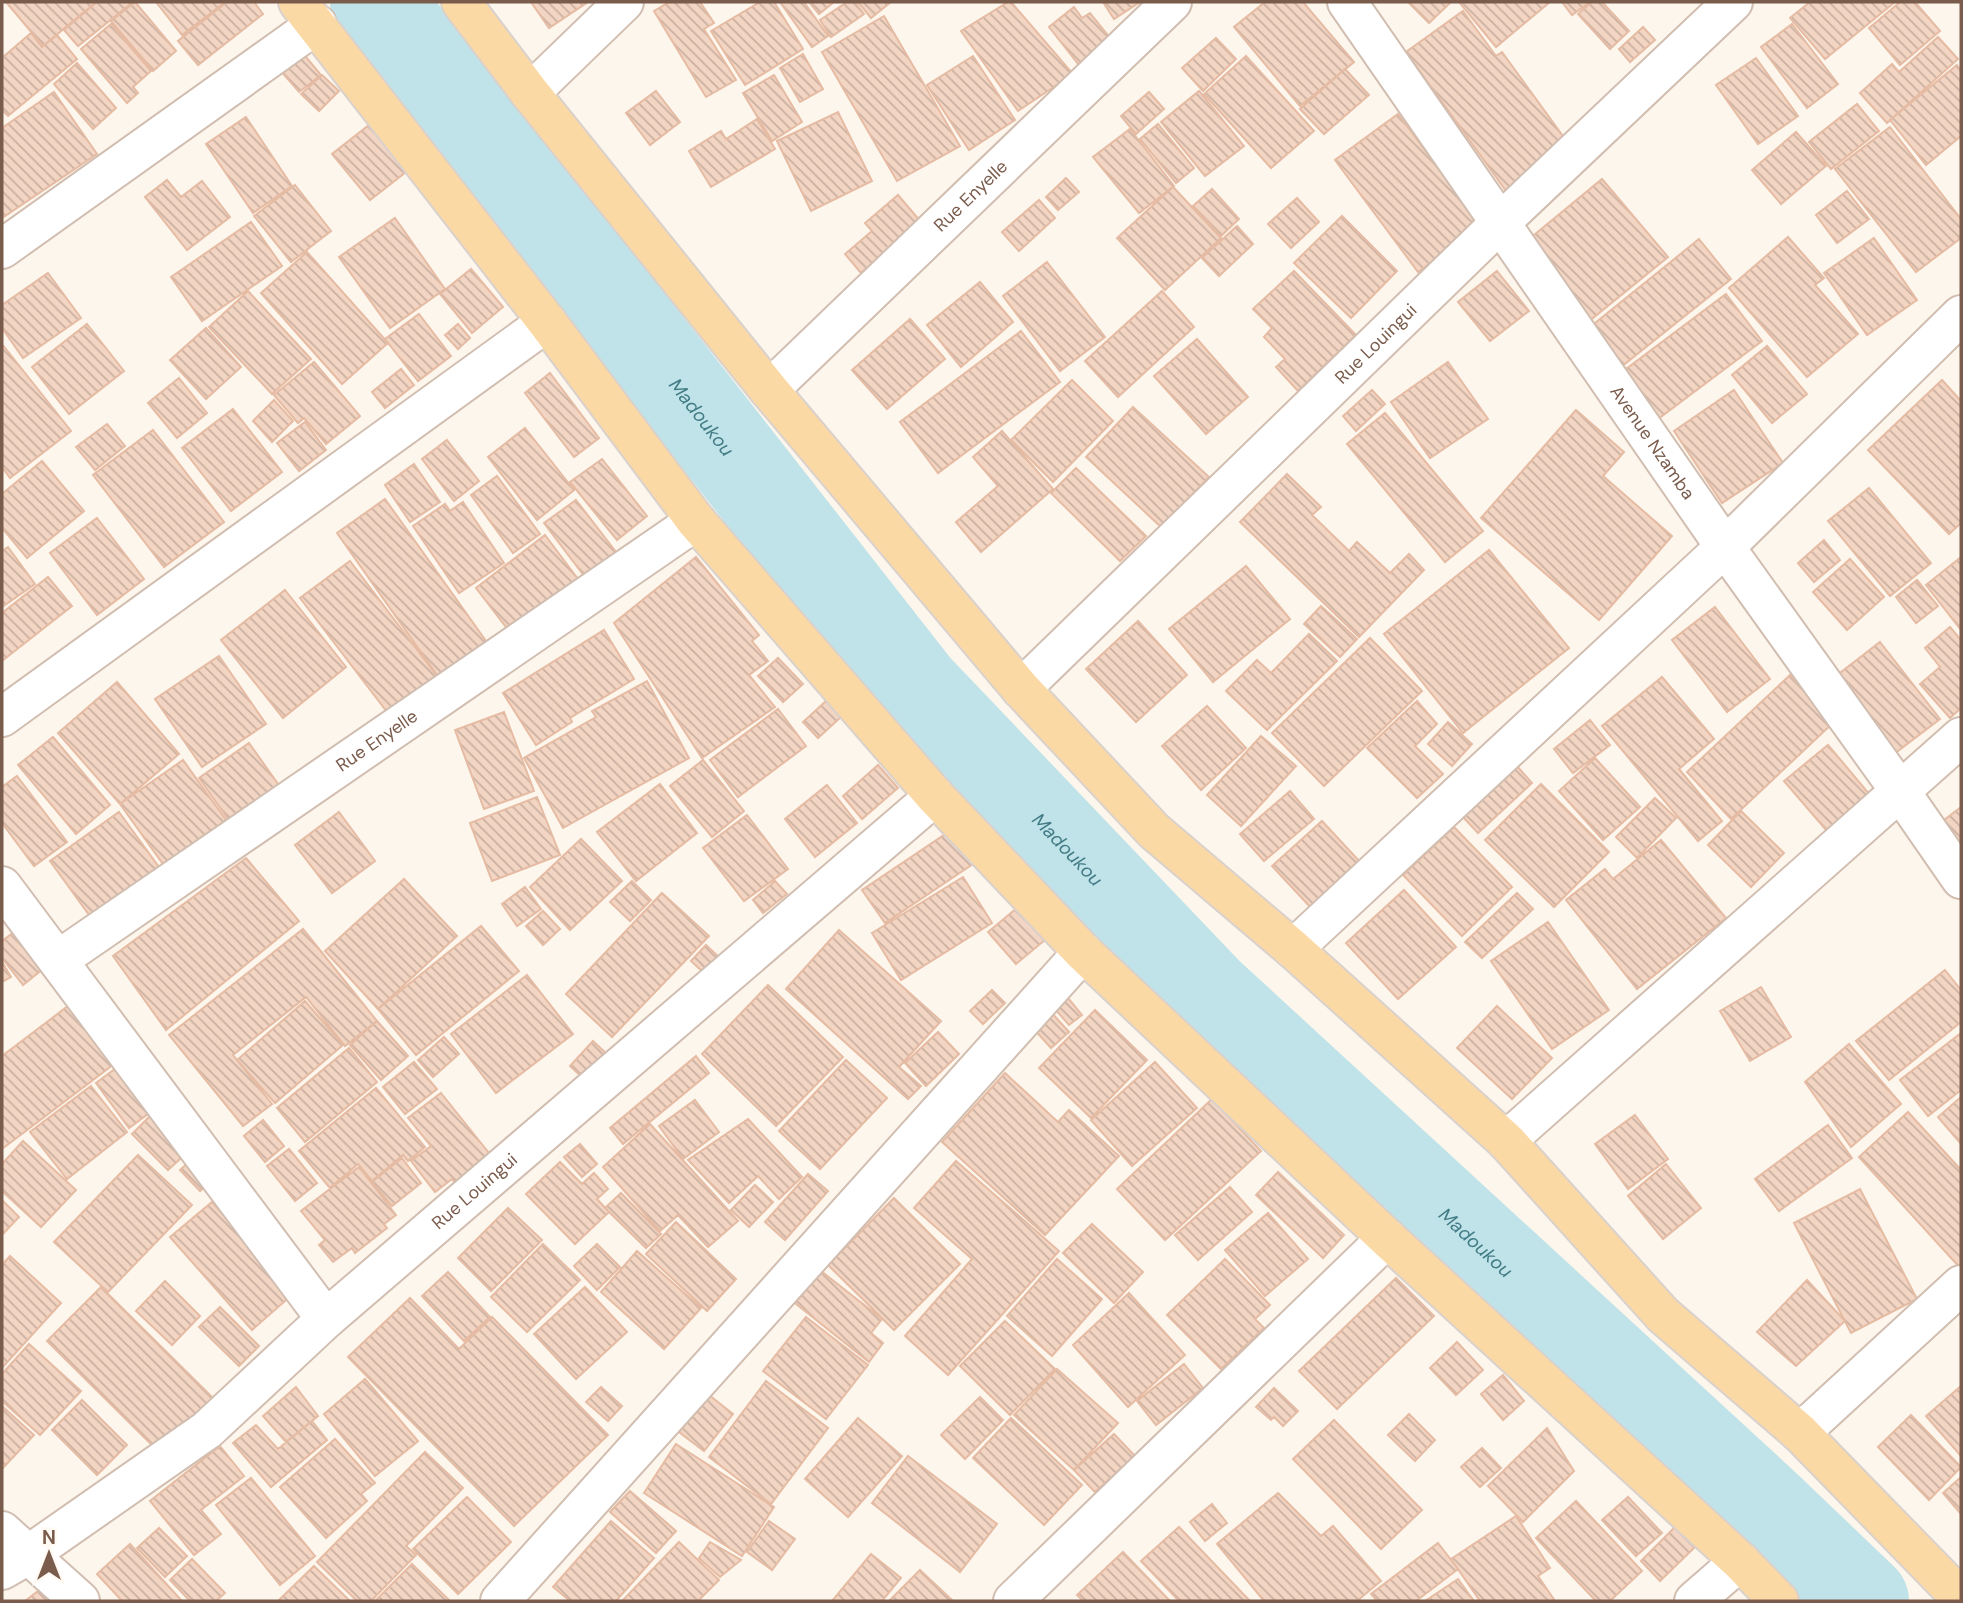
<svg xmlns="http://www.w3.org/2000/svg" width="1963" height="1603" font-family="'DM Sans',sans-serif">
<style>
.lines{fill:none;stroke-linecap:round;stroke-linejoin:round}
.river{stroke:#bfe3e8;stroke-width:94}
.building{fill:url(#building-back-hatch);stroke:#e6bba3;stroke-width:2}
.minor-casing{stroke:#d1beb0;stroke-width:42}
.major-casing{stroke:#dad1cd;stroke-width:42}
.minor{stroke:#fff;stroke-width:38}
.major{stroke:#fbd9a5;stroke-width:38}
.labels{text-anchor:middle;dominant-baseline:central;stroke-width:5;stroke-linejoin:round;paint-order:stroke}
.street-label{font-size:18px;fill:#7a5c4d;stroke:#fffaf3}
.water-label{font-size:19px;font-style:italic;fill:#437c86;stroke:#fffaf3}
</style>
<defs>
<pattern id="building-back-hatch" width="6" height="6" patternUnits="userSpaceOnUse" patternTransform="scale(1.75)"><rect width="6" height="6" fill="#f3d5c3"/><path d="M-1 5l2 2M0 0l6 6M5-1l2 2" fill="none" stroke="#cab0a1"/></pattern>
</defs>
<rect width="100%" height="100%" fill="#fdf6ec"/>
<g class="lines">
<!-- river -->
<path class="river" id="s1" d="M377,2l538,687 291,305 560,515 96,92"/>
</g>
<!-- building -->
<path class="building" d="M6,2h90l-53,44z
M97,2h36l-55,44 -14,-16z
M135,2l41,49 -23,20 -42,-50z
M156,2h69l-43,33z
M227,2h27l9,12 -65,51 -20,-24z
M531,2h57l-39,26z
M669,2h31l14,21 -10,6 32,51 -30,17 -52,-86z
M760,2h14l29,47 -58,36 -34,-54z
M780,2h24l24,34 -16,11z
M809,2h25l-15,12z
M847,2h8l9,12 -33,23 -11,-17z
M858,2h33l-20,16z
M1008,2h3l62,72 -55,37 -57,-80z
M1103,2h37l-26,17z
M1265,2h38l51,60 -54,44 -66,-79z
M1408,2h43l-22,21z
M1459,2h91l-54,45z
M1562,2h28l-18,13z
M1592,2h10l27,29 -19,18 -32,-35z
M1810,2h85l-70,57 -35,-41z
M1900,2h15l25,29 -40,34 -31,-37z
M1074,7l8,11 8,-5 21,26 -32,26 -30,-38z
M1463,11l33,45 6,-4 71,98 -64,45 -103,-143z
M884,16l76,130 -63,35 -75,-129z
M111,24l40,47 -18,16 5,6 -11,10 -46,-54z
M1792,24l46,60 -31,24 -46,-61z
M1643,27l12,13 -25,22 -11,-13z
M31,33l11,14 15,-12 20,24 -69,57 -6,-6v-52z
M1938,37l20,22 -71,64 -27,-30 32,-29 7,8z
M1216,38l20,21 -33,32 -21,-23z
M296,45l25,30 -22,17 -25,-29z
M803,54l20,35 -23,13 -20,-34z
M973,56l42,64 -46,30 -42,-65z
M1246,56l68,75 -43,37 -67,-74z
M1756,58l42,58 -40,28 -42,-59z
M77,63l39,45 -23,21 -39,-45z
M1957,65l4,6v65l-35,29 -36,-45z
M1345,69l24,26 -45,39 -24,-25z
M322,75l17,16 -20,20 -18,-17z
M774,75l28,47 -30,19 -29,-48z
M656,91l24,31 -30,23 -24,-32z
M1199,91l45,55 -39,30 -44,-54z
M54,92l43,62 -95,64v-90z
M1149,92l15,17 -28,25 -15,-18z
M1857,104l22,27 -48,38 -22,-27z
M838,112l34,69 -61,30 -34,-70z
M1398,114l83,112 -63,46 -83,-112z
M246,117l46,69 -39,27 -47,-69z
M757,119l18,30 -64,38 -22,-36 32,-20 5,8z
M1158,124l36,44 -18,15 -36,-44z
M369,125l37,47 -36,28 -38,-46z
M1890,127l71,92v19l-45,34 -81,-103z
M1130,129l44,57 -35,27 -46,-56z
M1796,132l30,34 -45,38 -29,-34z
M1066,178l13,14 -21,18 -12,-13z
M1602,179l66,78 -80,65 -65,-78z
M167,180l14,17 21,-16 28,36 -43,33 -42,-53z
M295,185l36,46 -40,31 -37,-46z
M1173,187l48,51 -56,52 -48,-52z
M1212,189l27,30 -18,17 -28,-30z
M1847,191l22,28 -32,24 -21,-28z
M898,195l23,27 -60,51 -16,-19 27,-23 -7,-8z
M1297,198l22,24 -28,26 -23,-24z
M1039,200l16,18 -36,33 -17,-19z
M1342,216l55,55 -46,47 -57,-55z
M395,218l50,71 -55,39 -51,-71z
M251,222l31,44 -80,55 -31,-44z
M1237,226l16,18 -34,32 -17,-18z
M1788,237l36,41 -9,7 43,49 -51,43 -78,-89z
M1874,238l43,62 -50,35 -43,-62z
M1699,239l32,40 -110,88 -32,-39z
M307,252l81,91 -46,41 -81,-91z
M1047,262l58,75 -45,34 -57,-75z
M471,269l32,38 -31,26 -32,-39z
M1294,271l62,64 -58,56 -22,-24 9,-8 -21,-22 8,-9 -19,-19z
M1497,271l32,40 -39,30 -32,-39z
M48,273l33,45 -58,40 -21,-30v-23z
M980,282l33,40 -52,45 -34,-42z
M248,291l63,68 -39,35 -63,-67z
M1162,291l32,36 -76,70 -33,-36z
M1726,294l36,47 -104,78 -36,-47z
M419,314l32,42 -33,25 -33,-42z
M910,319l35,40 -58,50 -35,-39z
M87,324l37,47 -55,43 -37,-47z
M458,324l12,14 -12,11 -13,-14z
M206,328l35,39 -35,32 -36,-39z
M1021,331l39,51 -122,91 -38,-51z
M1197,339l51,58 -42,37 -52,-58z
M2,344l69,87 -61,47 -8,-11z
M1767,346l40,48 -35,29 -40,-48z
M314,362l46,54 -34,28 -22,-26 -6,5 -24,-28z
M1448,362l40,57 -58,39 -39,-56z
M401,369l13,16 -29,23 -13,-16z
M550,373l49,65 -25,19 -49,-64z
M179,378l28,35 -30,25 -29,-35z
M1072,380l41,41 -60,61 -42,-42z
M1942,380l19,21v122l-12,11 -81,-84z
M1372,390l13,14 -29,27 -13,-15z
M1734,390l49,73 -61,40 -48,-72z
M274,400l19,21 -21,21 -19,-21z
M1133,407l76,70 -48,50 -75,-70z
M233,409l49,63 -51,39 -49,-63z
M1576,410l48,42 -21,24 69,60 -73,84 -118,-102z
M1385,413l98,118 -38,31 -98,-118z
M305,422l21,28 -27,21 -22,-28z
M107,424l18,22 -30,24 -19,-23z
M525,428l49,62 -37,30 -49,-63z
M153,430l71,92 -60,45 -71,-92z
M1002,431l51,58 -72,63 -25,-30 42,-36 -25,-29z
M447,440l32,41 -25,20 -32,-42z
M602,459l45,57 -30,24 -47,-58z
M42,461l42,50 -57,47 -25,-30v-34z
M414,464l26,38 -30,20 -25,-37z
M1076,468l70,68 -26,25 -69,-68z
M1287,474l34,33 -9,8 37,36 8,-9 33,31 19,-19 15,16 -65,67 -119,-115z
M497,476l43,58 -27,19 -42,-58z
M1869,488l62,75 -41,33 -62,-75z
M385,499l106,149 -49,34 -105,-149z
M576,500l47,61 -32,24 -47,-62z
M463,502l41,61 -45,30 -46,-67 32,-22 5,7z
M97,518l47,61 -47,36 -47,-62z
M545,535l39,52 -69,52 -39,-51z
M1824,540l16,20 -26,22 -16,-19z
M8,547l27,37 -33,23v-56z
M1489,550l80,98 -106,85 -79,-99z
M696,557l63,78 -7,6 16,20 -19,14 26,32 -73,51 -88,-135z
M1961,557v73l-35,-45z
M1850,559l34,38 -37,33 -34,-38z
M350,561l93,123 -49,37 -94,-123z
M1246,566l44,53 -77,63 -44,-53z
M48,577l24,29 -70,55v-48z
M1917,580l21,26 -22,17 -20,-26z
M285,590l61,77 -63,51 -62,-78z
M1321,606l36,33 -17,18 -36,-33z
M1715,607l55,72 -43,33 -55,-72z
M1138,621l49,54 -51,47 -50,-53z
M1950,627l11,13v68l-11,10 -30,-34 20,-17 -15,-19z
M604,630l30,49 -64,39 2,4 -36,23 -33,-52z
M1309,634l28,27 -70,69 -41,-39 31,-31 14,13z
M1370,638l52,53 -98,95 -52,-53z
M1880,642l60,77 -54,41 -59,-77z
M219,656l47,68 -64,43 -47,-68z
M778,658l25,26 -20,18 -25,-26z
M1790,675l44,47 -103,97 -44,-47z
M1662,677l52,62 -35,30 43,52 -24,20 -96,-115z
M647,681l42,77 -126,70 -39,-70 72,-41 -4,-6z
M117,682l62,72 -59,50 -62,-71z
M826,701l15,16 -23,21 -15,-16z
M1417,701l20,23 -22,22 28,28 -26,24 -50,-50z
M1207,706l39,42 -45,42 -39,-44z
M778,709l28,37 -68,51 -28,-37z
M504,712l30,79 -50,18 -29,-79z
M1590,720l20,25 -37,28 -19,-24z
M1448,722l24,22 -20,22 -24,-22z
M1261,736l35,30 -55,60 -34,-31z
M53,737l57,68 -34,29 -58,-69z
M249,743l39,55 -50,35 -39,-55z
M1828,745l43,51 -44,35 -43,-50z
M1595,758l45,49 -37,33 -44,-49z
M183,760l53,74 -63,44 -53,-74z
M703,760l41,51 -32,26 -42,-51z
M878,765l20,23 -36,31 -19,-23z
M1516,765l16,18 -54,50 -16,-17z
M17,776l50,66 -33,24 -32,-43v-36z
M660,784l37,49 -61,48 -39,-49z
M1541,784l68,68 -55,55 -69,-67z
M827,785l30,38 -42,34 -30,-38z
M1290,791l24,28 -50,42 -24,-27z
M537,797l23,58 -68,26 -22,-58z
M1655,798l21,20 -39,40 -21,-21z
M1961,807v44l-22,-27z
M1741,811l43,42 -33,34 -43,-42z
M119,812l45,62 -69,49 -45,-62z
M339,812l36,49 -43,32 -37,-48z
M747,815l41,54 -44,32 -41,-53z
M1322,821l40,43 -49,46 -41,-44z
M1454,827l58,60 -50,49 -59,-61z
M950,831l23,33 -88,59 -23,-33z
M581,839l41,42 -52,49 -40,-43z
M1661,840l65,78 -89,71 -71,-89 39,-31 8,10z
M246,858l53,63 -133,109 -53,-74z
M963,877l29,46 -91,57 -29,-47z
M404,879l53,57 -79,73 -53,-58z
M632,881l19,19 -21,21 -20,-19z
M775,881l12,13 -24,19 -10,-13z
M525,887l16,22 -24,17 -15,-22z
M1404,890l52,57 -58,52 -52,-56z
M662,893l47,43 -97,101 -46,-43z
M1517,893l16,16 -51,49 -17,-16z
M1017,908l28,32 -29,24 -28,-32z
M543,911l17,18 -17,16 -17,-19z
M1548,922l61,88 -57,39 -61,-88z
M481,926l38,45 -103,84 -38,-46z
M21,927l28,37 -26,21 -21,-27v-17z
M303,929l74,92 -32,25 -39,-49 -73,58 39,49 -29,22 -74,-91z
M839,930l102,91 -42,46 22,19 -13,13 -122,-110z
M706,945l14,13 -15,16 -14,-13z
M2,962l9,15 -9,5z
M1945,970l16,20v32l-72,58 -33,-39z
M527,975l46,59 -77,59 -45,-59z
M768,985l75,72 -67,69 -74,-72z
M1761,987l30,50 -41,24 -30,-50z
M992,990l13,13 -22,21 -13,-13z
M1068,998l14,17 -13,10 -14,-16z
M305,1001l38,44 -68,58 -38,-43z
M68,1006l46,58 -112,85v-93z
M1497,1006l55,52 -40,41 -55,-51z
M1095,1010l52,50 -56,58 -52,-50z
M1051,1012l18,20 -18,16 -18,-20z
M377,1021l31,35 -27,24 -31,-35z
M938,1032l21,22 -33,32 -21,-23z
M1961,1033v57l-33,26 -28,-36z
M444,1037l15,17 -26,23 -15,-17z
M593,1041l16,15 -24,24 -15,-14z
M1849,1044l52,60 -50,43 -46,-65z
M349,1048l28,34 -72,60 -28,-34z
M696,1056l13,17 -86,71 -13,-16z
M127,1060l33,45 -31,23 -33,-45z
M846,1060l41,38 -67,71 -41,-38z
M414,1062l23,27 -32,25 -22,-27z
M1155,1062l42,46 -65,58 -41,-46z
M1005,1073l53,49 11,-12 50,46 -74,79 -103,-93z
M91,1086l36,46 -60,47 -37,-47z
M376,1088l49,59 -17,14 -5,-6 -31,26 -14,-17 -28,24 -31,-37z
M441,1093l52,65 -35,28 -6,-7 -17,13 -24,-31 20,-15 -23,-28z
M1961,1097v47l-23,-27z
M1212,1099l49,52 -96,89 -48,-51z
M695,1100l24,32 -36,27 -24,-33z
M156,1110l37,37 -25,23 -36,-36z
M1908,1112l53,58v99l-102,-112z
M1635,1115l33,44 -40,30 -33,-45z
M748,1119l54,58 -23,22 -21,-23 -29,27 -41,-43z
M263,1120l21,26 -19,16 -21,-26z
M650,1124l88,97 -30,26 -30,-32 -18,16 -57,-64z
M1828,1125l24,33 -73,53 -24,-32z
M23,1141l53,49 -35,37 -39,-36v-27z
M580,1144l17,20 -15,13 -18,-20z
M289,1149l28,34 -22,18 -28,-35z
M138,1155l54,50 -84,87 -54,-50z
M402,1158l19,25 -29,23 -20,-24z
M190,1161l20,21 -10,9 -20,-21z
M956,1161l103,90 -111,124 -43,-39 67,-77 -58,-51z
M560,1162l22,22 12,-11 14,16 -11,10 12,13 -34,32 -49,-50z
M1666,1164l35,44 -38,31 -35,-43z
M359,1167l37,48 -12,9 3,4 -32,25 -3,-5 -19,14 -14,-17 6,-5 -24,-29z
M1278,1172l66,63 -21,23 -67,-63z
M808,1174l20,17 -43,49 -20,-18z
M755,1185l18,17 -24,25 -18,-17z
M1230,1187l22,25 -54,48 -23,-25z
M1860,1189l57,110 -66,34 -57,-110z
M621,1193l40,41 -15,14 -41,-40z
M894,1198l66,66 -66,66 -66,-65z
M2,1200l17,17 -17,18z
M212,1202l81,92 -41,36 -82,-93z
M508,1208l34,32 -51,51 -33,-33z
M1268,1213l40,46 -43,37 -40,-46z
M676,1222l60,57 -29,32 -61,-57z
M1092,1224l51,48 -29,31 -51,-50z
M543,1244l37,36 -53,52 -36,-35z
M597,1244l23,23 -23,23 -23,-24z
M637,1251l64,57 -37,41 -63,-57z
M10,1256l51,47 -59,65v-103z
M1057,1259l45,40 -50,57 -45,-40z
M1225,1259l45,46 -15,14 9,9 -43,41 -54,-54z
M821,1271l61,48 -11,14 12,10 -14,19 -74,-59z
M448,1272l42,45 -26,24 -42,-45z
M1396,1278l38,38 -97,93 -38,-38z
M1807,1280l38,41 -49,45 -39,-34z
M165,1281l35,35 -28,29 -36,-34z
M101,1287l113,112 -54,54 -113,-112z
M585,1287l42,45 -51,47 -42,-45z
M1129,1293l56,62 -57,52 -55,-62z
M410,1298l49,51 33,-32 116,118 -94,91 -166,-169z
M220,1307l39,39 -20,20 -40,-39z
M806,1317l62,48 -42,54 -63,-48z
M1005,1321l50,48 -45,46 -50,-49z
M1457,1342l26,28 -27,25 -26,-27z
M29,1344l52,47 -41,44 -38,-34v-27z
M1184,1364l19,24 -47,37 -19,-24z
M1057,1369l61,54 -44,47 -60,-55z
M1503,1375l21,26 -21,19 -22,-26z
M365,1379l53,62 -43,35 -51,-62z
M766,1381l62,47 -57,76 -62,-47z
M1961,1386v70l-35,-40z
M296,1387l22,29 -32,26 -23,-26z
M601,1387l21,19 -14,15 -22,-19z
M1274,1388l24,23 -15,15 -9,-9 -3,3 -15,-13z
M709,1395l24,19 -29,37 -25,-19z
M980,1397l23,23 -38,39 -24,-24z
M82,1400l45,45 -30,30 -45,-45z
M2,1406l32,29 -32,34z
M1409,1414l26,26 -20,21 -27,-26z
M1911,1415l50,52 -32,33 -51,-53z
M858,1418l44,38 -54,61 -43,-38z
M1011,1418l71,67 -38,40 -71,-67z
M1334,1420l88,90 -41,39 -88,-90z
M312,1421l15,19 -56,47 -38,-44 23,-18 22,24z
M1547,1428l27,43 -51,51 -35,-36z
M1114,1434l21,22 -40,36 -21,-22z
M335,1439l40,44 -14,11 6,7 -41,37 -46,-51z
M676,1444l98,63 -32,49 -98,-63z
M220,1446l24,30 -43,34 20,24 -27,21 -44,-54z
M1482,1448l19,20 -21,19 -19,-20z
M425,1452l38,36 -57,58 10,9 -45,46h-14l-40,-39z
M908,1456l89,68 -37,48 -88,-69z
M1961,1477v37l-18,-21z
M251,1478l64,78 -35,29 -64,-80z
M630,1491l46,40 -20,22 -46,-41z
M1278,1493l43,43 12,-10 48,55 -24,20h-93l-47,-57z
M467,1497l44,45 -53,52 -45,-45z
M1628,1497l34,36 -26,23 -34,-36z
M1576,1501l66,70 -32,30h-14l-60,-63z
M1212,1504l15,19 -22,18 -15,-19z
M1516,1516l34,52 -12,8 17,25h-75l-29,-42z
M611,1521l43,37 -38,43h-46l-17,-14z
M769,1521l26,18 -23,31 -25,-18z
M1179,1527l71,74h-71l-38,-40z
M1675,1527l20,20 -35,34 -19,-20z
M159,1528l28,28 -22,21 -28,-29z
M679,1542l40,38 -21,21h-76z
M710,1542l31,18 -21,17 -21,-19z
M1438,1543l20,26 -42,32h-39l-6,-7z
M130,1544l52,57h-60l-25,-27z
M1123,1552l47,49h-87l-6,-6z
M871,1554l30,24 -19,23h-50z
M192,1559l33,34 -9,8h-26l-20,-21z
M412,1564l38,37h-75z
M314,1566l36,35h-69l-2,-1z
M920,1570l33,31h-64z
M1458,1579l16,22h-49z
M51,1581l15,20h-41z"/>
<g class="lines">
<defs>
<g id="minor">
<path id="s2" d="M1347,2l378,545 175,244 61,88"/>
<path d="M530,93l94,-91"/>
<path d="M2,249l315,-225"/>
<path id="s3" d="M769,390l403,-388"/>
<path id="s4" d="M1021,689l480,-467 232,-220"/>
<path d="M2,717l545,-395"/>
<path d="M2,886l324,433"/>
<path d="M1293,949l432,-402 236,-232"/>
<path id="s5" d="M58,960l638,-439"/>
<path d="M1506,1141l455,-404"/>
<path d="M1800,1433l161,-148"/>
<path d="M2,1531l78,70"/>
<path id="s6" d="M2,1570l26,-15 179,-125 119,-111 609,-523"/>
<path d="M500,1601l583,-649"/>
<path d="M1013,1601l374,-363"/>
<path d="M1694,1601l46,-40"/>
</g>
<path id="major" d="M298,2l249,320 149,199 239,275 148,156 304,286 353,323 39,40
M461,2l69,91 239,297 252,299 133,142 139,118 213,192 157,174 137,118 161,165"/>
</defs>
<!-- minor casing -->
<use href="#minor" class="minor-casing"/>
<!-- major casing -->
<use href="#major" class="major-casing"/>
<!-- minor -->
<use href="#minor" class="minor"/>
<!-- major -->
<use href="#major" class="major"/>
</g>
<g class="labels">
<!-- street labels -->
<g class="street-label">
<text stroke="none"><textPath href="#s3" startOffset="280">Rue Enyelle</textPath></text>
<text stroke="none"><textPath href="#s4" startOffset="495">Rue Louingui</textPath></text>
<text stroke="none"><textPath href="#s2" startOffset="536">Avenue Nzamba</textPath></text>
<text stroke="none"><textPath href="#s5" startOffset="387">Rue Enyelle</textPath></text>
<text stroke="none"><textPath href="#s6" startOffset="607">Rue Louingui</textPath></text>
</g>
<!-- water labels -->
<g class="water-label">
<text stroke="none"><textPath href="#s1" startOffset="527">Madoukou</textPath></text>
<text stroke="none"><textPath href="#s1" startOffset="1094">Madoukou</textPath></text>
<text stroke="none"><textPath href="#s1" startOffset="1661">Madoukou</textPath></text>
</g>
</g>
<!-- border -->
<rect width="1963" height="1603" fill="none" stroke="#7a5c4d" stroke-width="7"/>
<!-- north arrow -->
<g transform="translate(49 1554)" stroke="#fffaf3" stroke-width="5" paint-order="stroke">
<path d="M0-5L12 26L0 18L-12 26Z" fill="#7a5c4d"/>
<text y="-10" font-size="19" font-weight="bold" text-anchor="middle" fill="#7a5c4d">N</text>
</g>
</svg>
